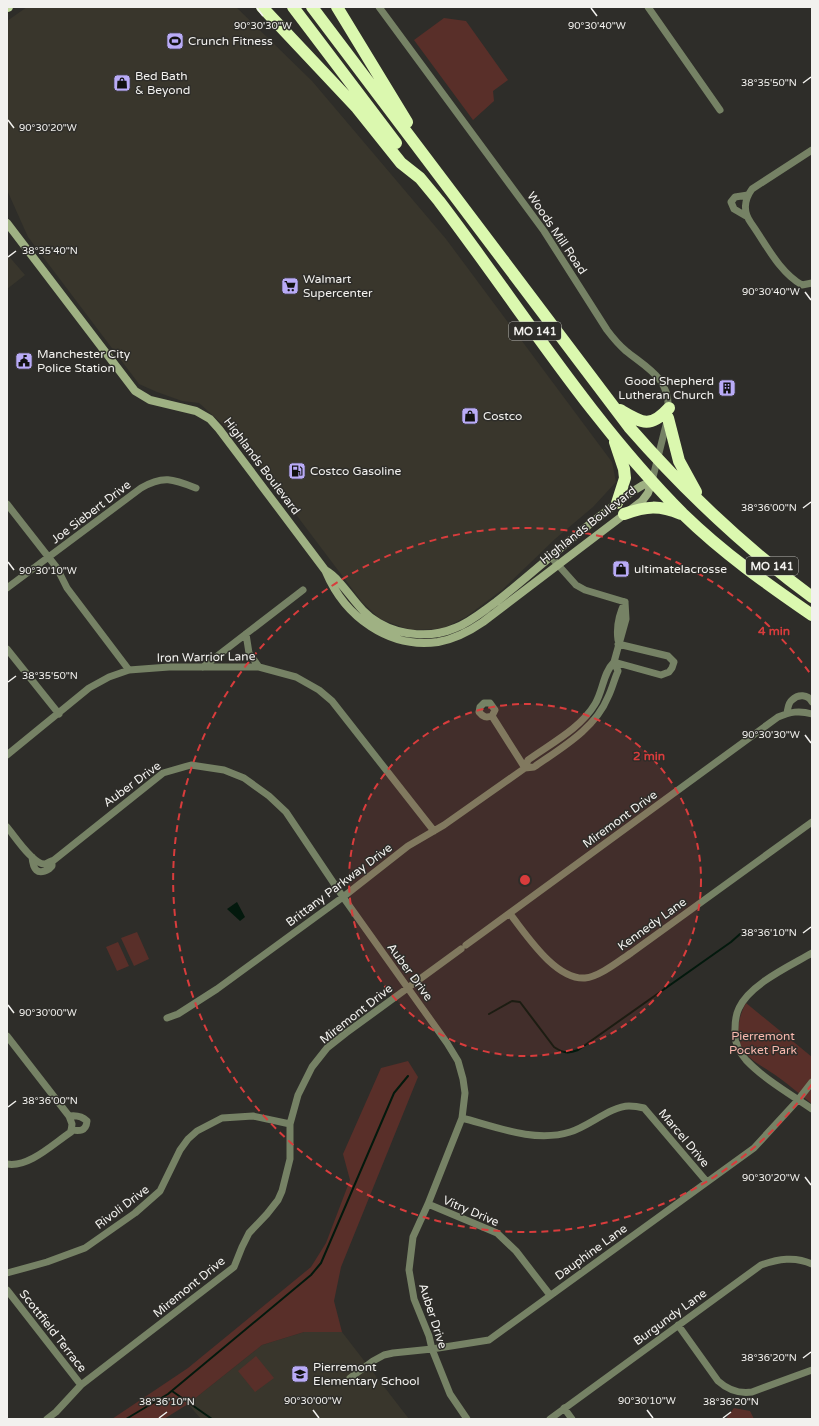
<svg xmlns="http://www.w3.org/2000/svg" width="819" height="1426" font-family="'Varela Round',sans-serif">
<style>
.built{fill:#39362c}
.green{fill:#592f29}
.water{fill:#03190d}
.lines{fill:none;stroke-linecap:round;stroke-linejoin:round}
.stream{stroke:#03190d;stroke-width:2}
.street{stroke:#768265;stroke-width:7}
.secondary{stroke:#9fb183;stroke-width:8}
.primary{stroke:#bed69a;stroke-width:10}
.highway{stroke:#dbf8af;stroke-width:12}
.ticks{fill:none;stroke:#f2f1ee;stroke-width:1.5}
.ring{fill:none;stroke:#d93c3c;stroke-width:2;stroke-dasharray:7 5}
.labels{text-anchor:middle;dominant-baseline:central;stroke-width:3;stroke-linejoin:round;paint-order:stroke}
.shield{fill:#2e2d29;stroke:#b7b6b3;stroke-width:1}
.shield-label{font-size:11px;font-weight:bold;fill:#f2f1ee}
.poi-label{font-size:12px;fill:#f2f1ee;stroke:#2e2d29;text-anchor:start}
.street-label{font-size:12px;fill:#f2f1ee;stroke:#2e2d29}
.park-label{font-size:12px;fill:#f9b8ae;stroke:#2e2d29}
.ticks-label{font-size:10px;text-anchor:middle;fill:#f2f1ee;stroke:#2e2d29;stroke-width:3;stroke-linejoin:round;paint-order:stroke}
.centre{fill:#d93c3c;stroke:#2e2d29;stroke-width:2}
.ring-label{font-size:12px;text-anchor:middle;font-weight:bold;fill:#d93c3c;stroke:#2e2d29;stroke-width:3;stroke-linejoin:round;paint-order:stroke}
</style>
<rect width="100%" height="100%" fill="#2e2d29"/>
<!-- built -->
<path class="built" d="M27,7h209l76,74 134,158 166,223 4,20 -23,25 -38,32 -53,51 -36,27 -24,12 -32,1 -30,-11 -18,-17 -123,-163 -40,-36 -17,-2 -25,-9 -18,-8 -111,-147 -21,-47v-169z
M7,254l18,21 -18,14z
M304,1332h38l67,87h-208l-13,-15 74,-59z"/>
<!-- green -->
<path class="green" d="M444,18l22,3 42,59 -15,11 1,10 -21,19 -59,-80z
M137,932l12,27 -15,7 -13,-28z
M118,942l11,24 -12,5 -11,-24z
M746,1003l66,54v47c-11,-9 -23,-19 -34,-27 -9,-7 -20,-12 -29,-20 -16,-14 -12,-38 -3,-54z
M408,1061l10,16 -77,190 -7,34 8,31h-38l-42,13 -74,59 -24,15h-52l76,-51 123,-101 15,-24 24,-63 -7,-26 38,-86z
M256,1356l18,22 -19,14 -17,-21z
M734,1408l16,3 4,8h-27v-2z"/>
<!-- water -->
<path class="water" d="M237,902l8,15 -5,4 -13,-12z"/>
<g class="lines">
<!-- stream -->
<path class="stream" d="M489,1014l23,-13 8,1 34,45c9,6 14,7 24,3l153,-108 9,-8
M172,1391l40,28
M126,1419l42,-25 143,-119 10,-12 73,-170 14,-17"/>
<!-- street -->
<path class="street" d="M379,7l165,224 63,99c6,8 12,15 19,21 21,17 45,28 42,60
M648,7l72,103
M812,150l-60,39c-8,11 -9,23 -1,34 15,21 28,49 51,62l10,-2
M746,216l-12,-7 -3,-7 4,-5 13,-2
M652,481l15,-60
M7,504l50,64 10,20 62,82
M551,557l25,28 9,5 40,12
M7,588l134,-100c22,-13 32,-9 55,0
M246,634l3,19 10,14
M618,640c-2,-14 1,-26 7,-38
M7,649l52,65
M614,662l47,13 8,-3 3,-4 2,-6 -6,-6 -50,-12
M203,667l100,-77
M787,713c1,-5 1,-10 5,-13 6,-6 16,-6 20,2
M492,716c-6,2 -9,1 -13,-4l1,-5 4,-4h6l5,7 -3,6 33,52
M7,755l82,-67 20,-11 20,-7 40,-3h90l37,10 23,13 13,11 102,130
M525,768l9,-1c27,-19 61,-38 74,-70 4,-8 6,-17 10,-26l-4,-9
M7,827c7,8 26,38 38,37 3,-1 6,-3 9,-4l109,-87 28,-8 33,5 20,8 25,18 17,16 57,85 104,146 11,18 5,18 2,14 -3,25 -34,86 -15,33 -4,33 5,29 15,37 3,13 18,45 17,25
M32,857c1,12 5,19 17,12l3,-3v-5
M510,914c16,20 45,66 75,64 14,-1 34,-17 46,-25l181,-131
M466,945l312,-228c12,-5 21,-7 34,-3
M812,953c-22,13 -62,31 -73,55 -3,6 -4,14 -4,21 -1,11 3,22 11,31 18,19 44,34 66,49
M167,1018l11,-4 39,-25 126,-92 65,-51 36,-21 81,-57 3,-8c22,-16 53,-32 67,-56 8,-13 8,-31 19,-42l12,-43 -1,-17
M7,1036l62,80 3,8 -1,8c-17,11 -42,36 -64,32
M69,1116c7,-1 13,0 18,5 -1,11 -8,10 -16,9
M462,1118c34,9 73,25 108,14 18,-5 41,-26 59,-26 5,0 11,1 15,2l63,74
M428,1204l69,29 19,18 34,44
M7,1273l40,-11 38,-14 50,-35 25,-22 20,-41 8,-11 9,-8 25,-13 31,-2 37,8
M7,1290l74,95
M678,1325l40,56c10,9 20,13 34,11l60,-22
M350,1378l23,-17 11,-6 9,-2 39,-4 57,-9 265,-192 44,-48 14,-18
M564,1408l8,11
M47,1419l9,-7 25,-27 153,-118 8,-20 7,-14 18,-19 11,-14 4,-9 8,-32v-35l8,-29 14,-28 15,-19 19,-15 115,-84
M550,1419l211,-154c17,-6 34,-9 51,-1"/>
<!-- secondary -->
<path class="secondary" d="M7,223l128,168 15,9 46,11 14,8 9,10 106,141c5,3 10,7 14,12 13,14 22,31 40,41 22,13 53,15 76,5 16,-6 28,-17 41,-26 37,-29 71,-61 108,-89 16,-12 30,-25 48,-32
M326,572c19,45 63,77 112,70 17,-3 32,-11 45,-20l159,-121 6,-8 4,-12"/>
<!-- primary -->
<path class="primary" d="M7,7h1"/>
<!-- highway -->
<path class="highway" d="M262,7l95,101 44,55 19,15 19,23c80,105 151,220 245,314 39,38 83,69 128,100
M293,7l103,136
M312,7l317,420c55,63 115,120 183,170
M337,7l70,115
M620,410c22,13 30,19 49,-2
M668,418l11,43 17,31
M615,442l9,27 1,9 -8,25
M624,514c23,-8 35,-9 57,0"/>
</g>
<!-- ticks -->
<path class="ticks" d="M257,8l6,8M591,8l6,8M803,83l8,-6M8,120l6,8M8,257l8,-6M805,292l6,8M803,508l8,-6M8,562l6,8M8,682l8,-6M805,735l6,8M803,933l8,-6M8,1005l6,8M8,1107l8,-6M805,1177l6,8M803,1358l8,-6M313,1410l6,8M647,1410l6,8M159,1418l8,-6M723,1418l8,-6"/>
<!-- distance rings -->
<circle cx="525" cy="880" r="176" fill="#d93c3c" fill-opacity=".12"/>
<g class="ring">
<circle cx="525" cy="880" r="176"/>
<path d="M812 1084A352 352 0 1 1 812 676"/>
</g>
<!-- icons -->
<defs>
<symbol id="stadium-square" viewBox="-11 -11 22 22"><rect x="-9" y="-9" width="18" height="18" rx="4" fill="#b9abf7" stroke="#2e2d29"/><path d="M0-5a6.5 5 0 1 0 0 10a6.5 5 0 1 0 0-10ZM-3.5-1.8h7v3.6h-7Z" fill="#111"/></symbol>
<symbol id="shop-square" viewBox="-11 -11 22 22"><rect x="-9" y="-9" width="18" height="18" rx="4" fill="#b9abf7" stroke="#2e2d29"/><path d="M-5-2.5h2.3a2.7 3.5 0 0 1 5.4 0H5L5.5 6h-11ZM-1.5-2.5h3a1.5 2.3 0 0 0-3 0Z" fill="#111"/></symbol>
<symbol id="supermarket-square" viewBox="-11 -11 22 22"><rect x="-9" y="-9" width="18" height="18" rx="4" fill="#b9abf7" stroke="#2e2d29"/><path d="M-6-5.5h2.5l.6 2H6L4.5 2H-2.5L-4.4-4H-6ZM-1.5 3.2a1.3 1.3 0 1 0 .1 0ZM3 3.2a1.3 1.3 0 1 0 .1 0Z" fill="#111"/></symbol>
<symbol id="civic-square" viewBox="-11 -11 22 22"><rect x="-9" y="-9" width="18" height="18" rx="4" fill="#b9abf7" stroke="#2e2d29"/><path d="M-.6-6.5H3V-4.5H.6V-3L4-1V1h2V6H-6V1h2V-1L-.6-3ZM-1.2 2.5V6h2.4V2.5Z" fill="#111"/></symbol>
<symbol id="building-square" viewBox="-11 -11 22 22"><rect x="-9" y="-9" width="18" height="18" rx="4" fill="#b9abf7" stroke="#2e2d29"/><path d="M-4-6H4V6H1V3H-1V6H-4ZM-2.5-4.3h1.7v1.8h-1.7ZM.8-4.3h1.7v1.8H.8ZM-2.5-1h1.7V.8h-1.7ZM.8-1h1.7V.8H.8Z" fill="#111"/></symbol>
<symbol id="fuel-square" viewBox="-11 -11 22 22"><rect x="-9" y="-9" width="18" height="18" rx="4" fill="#b9abf7" stroke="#2e2d29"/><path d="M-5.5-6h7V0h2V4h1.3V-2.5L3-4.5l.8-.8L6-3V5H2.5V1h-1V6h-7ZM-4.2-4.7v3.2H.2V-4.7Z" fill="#111"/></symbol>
<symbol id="school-square" viewBox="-11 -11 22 22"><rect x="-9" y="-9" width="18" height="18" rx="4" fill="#b9abf7" stroke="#2e2d29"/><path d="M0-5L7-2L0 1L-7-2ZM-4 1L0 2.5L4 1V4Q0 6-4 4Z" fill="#111"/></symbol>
</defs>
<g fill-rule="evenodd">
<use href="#stadium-square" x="165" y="31" width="20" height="20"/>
<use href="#shop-square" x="112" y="73" width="20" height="20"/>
<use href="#supermarket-square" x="280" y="276" width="20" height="20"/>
<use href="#civic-square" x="14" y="351" width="20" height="20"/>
<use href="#building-square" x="717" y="378" width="20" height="20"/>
<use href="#shop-square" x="460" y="406" width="20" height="20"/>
<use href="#fuel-square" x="287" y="461" width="20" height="20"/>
<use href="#shop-square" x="611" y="559" width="20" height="20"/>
<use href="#school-square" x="290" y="1364" width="20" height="20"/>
</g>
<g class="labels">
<!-- shield labels -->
<g class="shield">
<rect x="509" y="322" width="52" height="18" rx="3"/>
<rect x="746" y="557" width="52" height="18" rx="3"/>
</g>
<g class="shield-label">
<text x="535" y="331">MO 141</text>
<text x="772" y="566">MO 141</text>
</g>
<!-- poi labels -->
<g class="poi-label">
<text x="188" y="41">Crunch Fitness</text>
<text x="135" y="76">Bed Bath<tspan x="135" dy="14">&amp; Beyond</tspan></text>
<text x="303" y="279">Walmart<tspan x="303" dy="14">Supercenter</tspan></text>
<text x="37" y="354">Manchester City<tspan x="37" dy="14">Police Station</tspan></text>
<text x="714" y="381" text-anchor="end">Good Shepherd<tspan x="714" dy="14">Lutheran Church</tspan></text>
<text x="483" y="416">Costco</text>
<text x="310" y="471">Costco Gasoline</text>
<text x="634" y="569">ultimatelacrosse</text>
<text x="313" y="1367">Pierremont<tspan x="313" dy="14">Elementary School</tspan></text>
</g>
<!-- street labels -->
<g class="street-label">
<text transform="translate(557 233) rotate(56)">Woods Mill Road</text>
<text transform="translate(262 466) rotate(53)">Highlands Boulevard</text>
<text transform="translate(91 512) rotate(-37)">Joe Siebert Drive</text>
<text transform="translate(588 525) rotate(-38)">Highlands Boulevard</text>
<text transform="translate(206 657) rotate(-1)">Iron Warrior Lane</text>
<text transform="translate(132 784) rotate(-36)">Auber Drive</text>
<text transform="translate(620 819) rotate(-36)">Miremont Drive</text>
<text transform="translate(339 885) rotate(-37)">Brittany Parkway Drive</text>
<text transform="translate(652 924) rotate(-36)">Kennedy Lane</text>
<text transform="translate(410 972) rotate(54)">Auber Drive</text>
<text transform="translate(356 1014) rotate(-38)">Miremont Drive</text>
<text transform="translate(684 1138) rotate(50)">Marcel Drive</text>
<text transform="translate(122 1207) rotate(-37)">Rivoli Drive</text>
<text transform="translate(471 1211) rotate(23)">Vitry Drive</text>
<text transform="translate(591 1252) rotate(-36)">Dauphine Lane</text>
<text transform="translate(189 1287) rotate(-39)">Miremont Drive</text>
<text transform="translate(433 1316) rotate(72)">Auber Drive</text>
<text transform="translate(670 1317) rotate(-36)">Burgundy Lane</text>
<text transform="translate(53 1331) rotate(52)">Scottfield Terrace</text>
</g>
<!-- park labels -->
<g class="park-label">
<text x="763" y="1036">Pierremont<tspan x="763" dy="14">Pocket Park</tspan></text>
</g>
</g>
<g class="ticks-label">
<text x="263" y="29">90°30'30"W</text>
<text x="597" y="29">90°30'40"W</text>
<text x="769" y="86">38°35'50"N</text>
<text x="48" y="131">90°30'20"W</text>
<text x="50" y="254">38°35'40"N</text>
<text x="771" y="295">90°30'40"W</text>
<text x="769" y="511">38°36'00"N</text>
<text x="48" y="574">90°30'10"W</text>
<text x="50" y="679">38°35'50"N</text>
<text x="771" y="738">90°30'30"W</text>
<text x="769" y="936">38°36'10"N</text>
<text x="48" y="1016">90°30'00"W</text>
<text x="50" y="1104">38°36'00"N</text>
<text x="771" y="1181">90°30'20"W</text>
<text x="769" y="1361">38°36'20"N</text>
<text x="313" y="1404">90°30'00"W</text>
<text x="647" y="1404">90°30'10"W</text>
<text x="167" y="1405">38°36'10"N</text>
<text x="731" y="1405">38°36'20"N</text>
</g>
<circle cx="525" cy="880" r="6" class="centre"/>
<g class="ring-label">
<text x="774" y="635">4 min</text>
<text x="649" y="760">2 min</text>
</g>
<!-- border -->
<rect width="819" height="1426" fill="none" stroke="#f2f1ee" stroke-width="16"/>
</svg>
